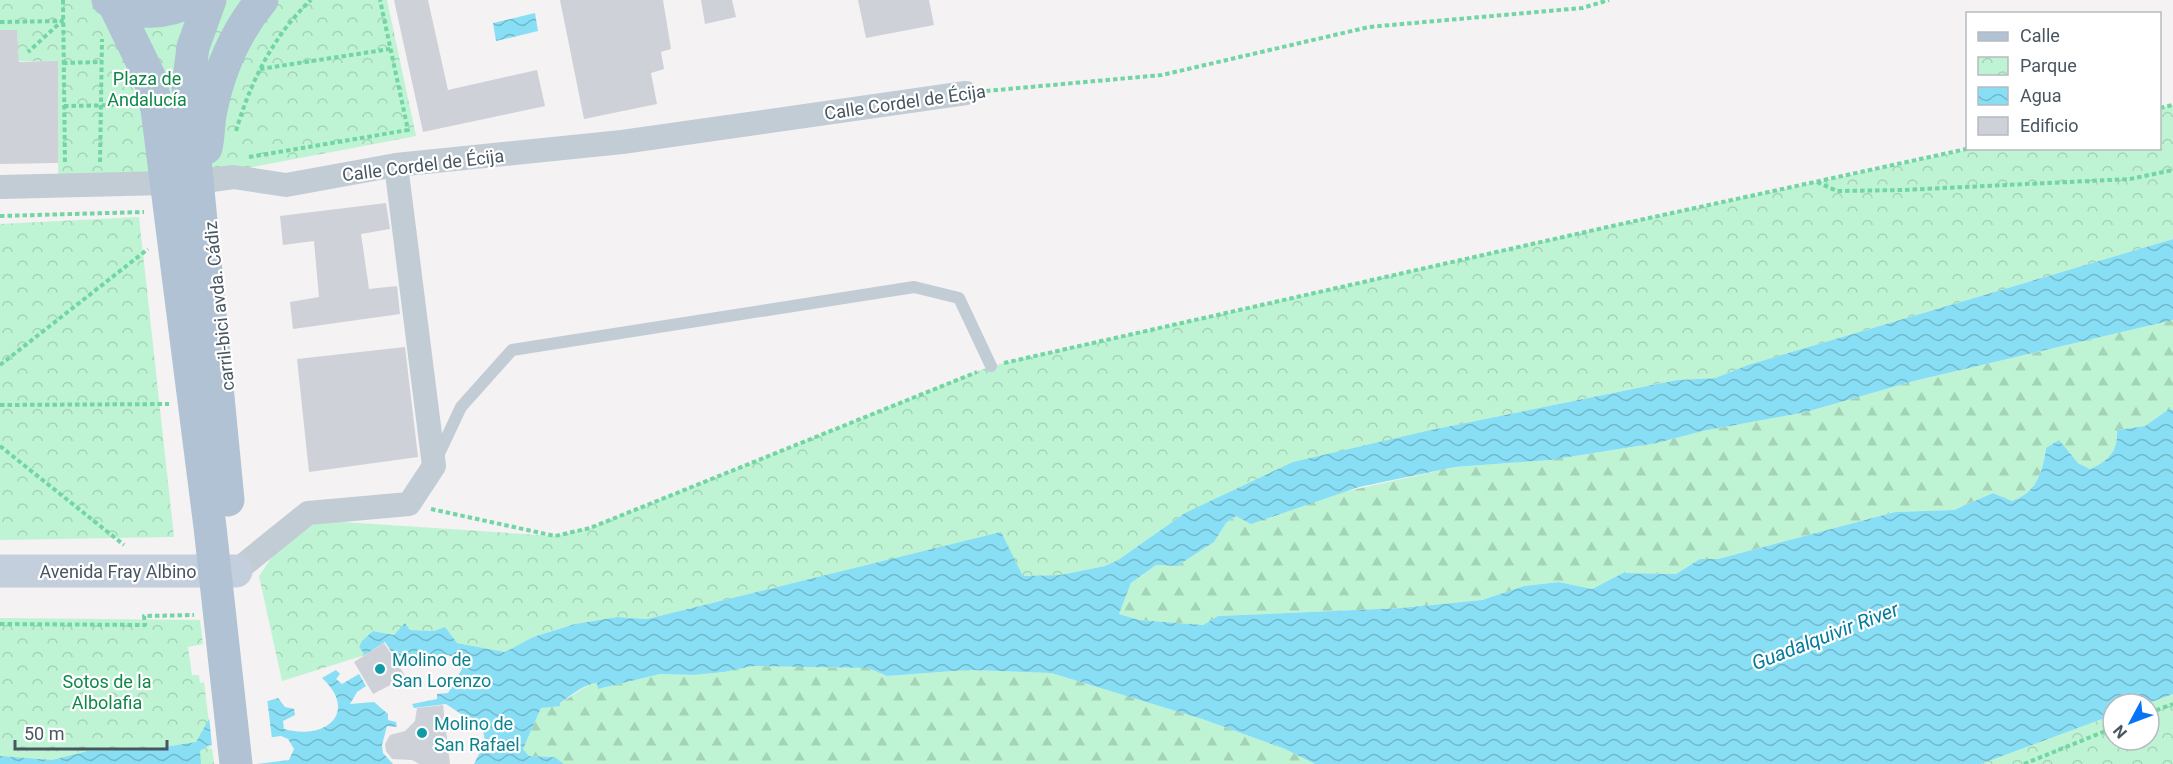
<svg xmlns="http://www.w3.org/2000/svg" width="2173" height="764" font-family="Roboto,sans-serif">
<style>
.forest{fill:url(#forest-firs)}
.park{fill:url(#park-crowns)}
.water{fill:url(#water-waves)}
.pier{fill:#f4f2f2}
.building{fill:#ced1d8}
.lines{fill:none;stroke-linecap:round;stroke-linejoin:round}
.path{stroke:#72d6a4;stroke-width:4;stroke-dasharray:4.5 3;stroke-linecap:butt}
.service{stroke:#c2ccd4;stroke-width:12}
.minor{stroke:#c2ccd4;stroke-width:24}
.secondary{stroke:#c3cfdc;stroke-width:33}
.primary{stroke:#b0c2d3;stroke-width:33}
.culture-dot{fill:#0f9aa8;stroke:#fff;stroke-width:2}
.labels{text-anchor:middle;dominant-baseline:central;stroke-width:4.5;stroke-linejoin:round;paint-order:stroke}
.park-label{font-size:18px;fill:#0f8749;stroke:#fff}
.street-label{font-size:18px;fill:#485662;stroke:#fff}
.culture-label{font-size:18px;fill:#0d838f;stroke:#fff;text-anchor:start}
.water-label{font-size:20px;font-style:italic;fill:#037c9a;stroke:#fff}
</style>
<defs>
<pattern id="forest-firs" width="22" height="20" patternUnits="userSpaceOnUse" patternTransform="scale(1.5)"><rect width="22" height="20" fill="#bef4d3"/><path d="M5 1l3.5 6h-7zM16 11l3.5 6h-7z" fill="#a5d3b8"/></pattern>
<pattern id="park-crowns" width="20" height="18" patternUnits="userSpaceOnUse" patternTransform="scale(1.5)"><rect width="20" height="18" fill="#bef4d3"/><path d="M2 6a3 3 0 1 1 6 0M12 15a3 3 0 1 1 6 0" fill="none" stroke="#a5d3b8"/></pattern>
<pattern id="water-waves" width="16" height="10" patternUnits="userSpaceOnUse" patternTransform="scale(1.5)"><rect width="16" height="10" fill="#88dff5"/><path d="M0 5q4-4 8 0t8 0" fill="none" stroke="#71b8ca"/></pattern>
</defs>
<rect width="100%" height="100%" fill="#f4f2f2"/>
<!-- forest -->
<path class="forest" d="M2173,320v90l-4,-1 -24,17 -28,4c1,21 -8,31 -27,39l-12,-6 -19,-22 -13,7c-3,24 -10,45 -34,53l-19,-8 -39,17 -59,2 -177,47h-18l-24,15 -53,-1 -31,16 -33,-7 -35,4 -42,14 -81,8 -183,8 -15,9 -64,-5 -20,-6 12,-31 25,-18 21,1 37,-24 12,-19 10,-7 219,-49 95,-7 107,-17 46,-12 103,-19 108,-31z
M753,666l115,2 19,8 80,-6 84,3 151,46 83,30 30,15h-751l-9,-7 -26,-1 -6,-7 18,-41c6,-1 13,-3 19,-5 13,-6 21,-17 37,-20l1,6 62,-15 34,1 30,-3z"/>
<!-- park -->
<path class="park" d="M0,0h387l29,136 -179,34 -179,11v-119l-39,-1 -2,-31h-17z
M2173,105v134l-425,126 -33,13 -38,2 -246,50 -246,83 -67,47 -13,6 -45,9 -37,1 -22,-43 -354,86 -30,-2 -42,7 -42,13 -28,15 -48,-9 -8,-7 -15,-5 -24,-1 -5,-6 -11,11 -21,-4 -14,16 6,8 -83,26 -23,-105 39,-57 257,17 35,-8 401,-162 612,-138 368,-79 189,-1v-40z
M139,217l35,320 -174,3v-316z
M0,618l200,2 3,24 -15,3 4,28h7l1,8 4,-1 10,82h-214z
M2173,694v70h-192l132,-49v25h36v-36h-3z"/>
<!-- water -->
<path class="water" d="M535,13l3,18 -42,10 -3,-18z
M2173,239v81l-259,61 -108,31 -103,19 -46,12 -107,17 -95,7 -96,20 -108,37 -15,-8 -10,7 -12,19 -37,24 -21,-1 -25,18 -12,31 20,6 64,5 15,-9 183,-8 81,-8 42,-14 35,-4 33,7 31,-16 53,1 24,-15h18l177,-47 59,-2 39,-17 19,8c24,-8 31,-29 34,-53l13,-8 19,23 12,6c19,-8 28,-18 27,-39l28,-4 24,-17 4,1v284l-27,10h-33v11l-132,49h-666l-30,-15 -83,-30 -151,-46 -84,-3 -80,6 -19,-8 -115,-2 -29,6 -30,3 -34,-1 -62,15 -1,-6c-15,2 -25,12 -37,20v3l-19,2 -18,41 6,7 26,1 9,7h-90l11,-22 -2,-12 -7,-3 -13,3 -2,-16 -15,-10 -32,4 -2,-4 25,-5v-5l11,-1 14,-24c-4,-10 -8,-13 -19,-15l-17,10 -10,1 -8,-7 -9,6 -14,-22 -20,13 -6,-8 3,-6 11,-10 21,4 11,-12 5,7 24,1 11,-4 12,16 48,9 28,-15 42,-13 42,-7 30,2 354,-87 22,44 37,-1 45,-9 13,-6 67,-47 108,-51 138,-32 246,-50 38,-2 33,-13z
M336,670l4,4 -4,5 6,5 17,-10 7,12 -9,6 -7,12 24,-2 14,12v6l8,2 1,5 -10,-1 -5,19 1,8 10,11h-136l32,-4 5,-11 -6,-10 -7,-3 -72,9 -9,6 1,13h-201v-8l52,4 36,-9 59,-1 49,-8 13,-23 69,-21 7,9 9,2 1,6 -12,6 1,8c42,12 75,-17 38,-51z"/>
<!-- pier -->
<path class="pier" d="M267,698l5,41 5,1 -71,9 6,-3 -3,-30z"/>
<!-- building -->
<path class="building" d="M394,0h34l20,90 89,-20 8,36 -122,26z
M560,0h103l8,49 -10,3 3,17 -13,4 6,31 -73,15z
M701,0h31l4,17 -31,7z
M858,0h71l5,25 -68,13z
M0,30h17l2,32 39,-1v102l-58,1z
M386,203l4,26 -29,5 8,55 28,-3 3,28 -107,15 -3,-27 29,-5 -5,-56 -31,4 -3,-29z
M405,347l13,110 -109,15 -12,-113z
M384,643l22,34 -33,17 -19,-32z
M443,705l7,59h-31l-7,-4 -20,-1 -6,-8 -1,-7 5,-9 15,-4 10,-10 2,-13z"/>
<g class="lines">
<!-- path -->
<path class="path" d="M63,0l2,163
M0,22l62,-1 -34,31
M63,63l38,-1
M260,69l130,-20
M986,91l176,-16 207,-48 213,-19 27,-8
M64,106l65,-1
M2160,108l13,-3
M236,131c14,-48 38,-97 75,-131
M249,157l159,-27 -28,-130
M100,162l2,-123
M1817,182l20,9 66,-1 227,-11 43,-9
M0,216l144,-4
M1004,363l599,-135 368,-80
M0,365l148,-116
M0,405l169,-1
M0,446l124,99
M431,509l124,27 35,-8 387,-156
M0,624l145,1 -1,-9 50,-1
M2149,713l24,-9
M2024,764l89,-36"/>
<!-- service -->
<path class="service" d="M437,458l24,-51 51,-57 402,-63 45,11 32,68"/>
<!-- minor -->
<path class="minor" d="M198,182l35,-5 53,8 110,-20 226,-23 344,-49
M0,187l166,-4
M236,571l72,-58 101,-9 25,-38 -38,-301"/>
<!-- secondary -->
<path class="secondary" d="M0,571h236"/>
<!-- primary -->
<path class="primary" d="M108,0c26,16 58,14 85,0
M210,0l-17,47 -5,40 40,413
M114,4l35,72 8,33 53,418 26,237
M206,148c3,-13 2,-25 5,-38 8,-39 25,-79 51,-110"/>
</g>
<!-- markers -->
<g class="culture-dot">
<circle cx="380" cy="669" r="6"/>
<circle cx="422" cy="733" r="6"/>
</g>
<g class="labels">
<!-- park labels -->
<g class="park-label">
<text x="147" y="78">Plaza de<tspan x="147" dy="21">Andalucía</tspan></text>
<text x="107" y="681">Sotos de la<tspan x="107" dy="21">Albolafia</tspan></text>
</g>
<!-- street labels -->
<g class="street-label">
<text transform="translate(905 102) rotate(-8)">Calle Cordel de Écija</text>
<text transform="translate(423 165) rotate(-7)">Calle Cordel de Écija</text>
<text transform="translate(219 306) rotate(-96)">carril-bici avda. Cádiz</text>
<text x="118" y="571">Avenida Fray Albino</text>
</g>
<!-- culture labels -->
<g class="culture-label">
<text x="392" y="659">Molino de<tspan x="392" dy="21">San Lorenzo</tspan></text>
<text x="434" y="723">Molino de<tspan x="434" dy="21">San Rafael</tspan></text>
</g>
<!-- water labels -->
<g class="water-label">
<text transform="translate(1825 636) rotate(-21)">Guadalquivir River</text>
</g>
</g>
<!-- legend -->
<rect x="1966" y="12" width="195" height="138" fill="#ffffff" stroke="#b6bbc0" stroke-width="1.5"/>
<rect x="1978" y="32" width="30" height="9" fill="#b0c2d3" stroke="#b6bbc0" stroke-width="1.5"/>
<text x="2020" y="42" font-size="18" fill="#485662">Calle</text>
<rect x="1978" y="57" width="30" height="18" fill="url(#park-crowns)" stroke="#b6bbc0" stroke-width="1.5"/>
<text x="2020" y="72" font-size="18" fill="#485662">Parque</text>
<rect x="1978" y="87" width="30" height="18" fill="url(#water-waves)" stroke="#b6bbc0" stroke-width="1.5"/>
<text x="2020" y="102" font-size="18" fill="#485662">Agua</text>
<rect x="1978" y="117" width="30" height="18" fill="#ced1d8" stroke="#b6bbc0" stroke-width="1.5"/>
<text x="2020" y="132" font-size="18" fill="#485662">Edificio</text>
<!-- north arrow -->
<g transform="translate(2131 722) rotate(229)"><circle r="28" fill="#ffffff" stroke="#b6bbc0" stroke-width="1.5"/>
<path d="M0-4.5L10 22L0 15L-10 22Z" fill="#0973f7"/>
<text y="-9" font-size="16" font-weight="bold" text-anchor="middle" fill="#485662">N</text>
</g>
<!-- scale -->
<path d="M15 740v9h152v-9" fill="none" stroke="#485662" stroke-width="3"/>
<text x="24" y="740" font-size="18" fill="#485662" stroke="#ffffff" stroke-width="4.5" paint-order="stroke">50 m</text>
</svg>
